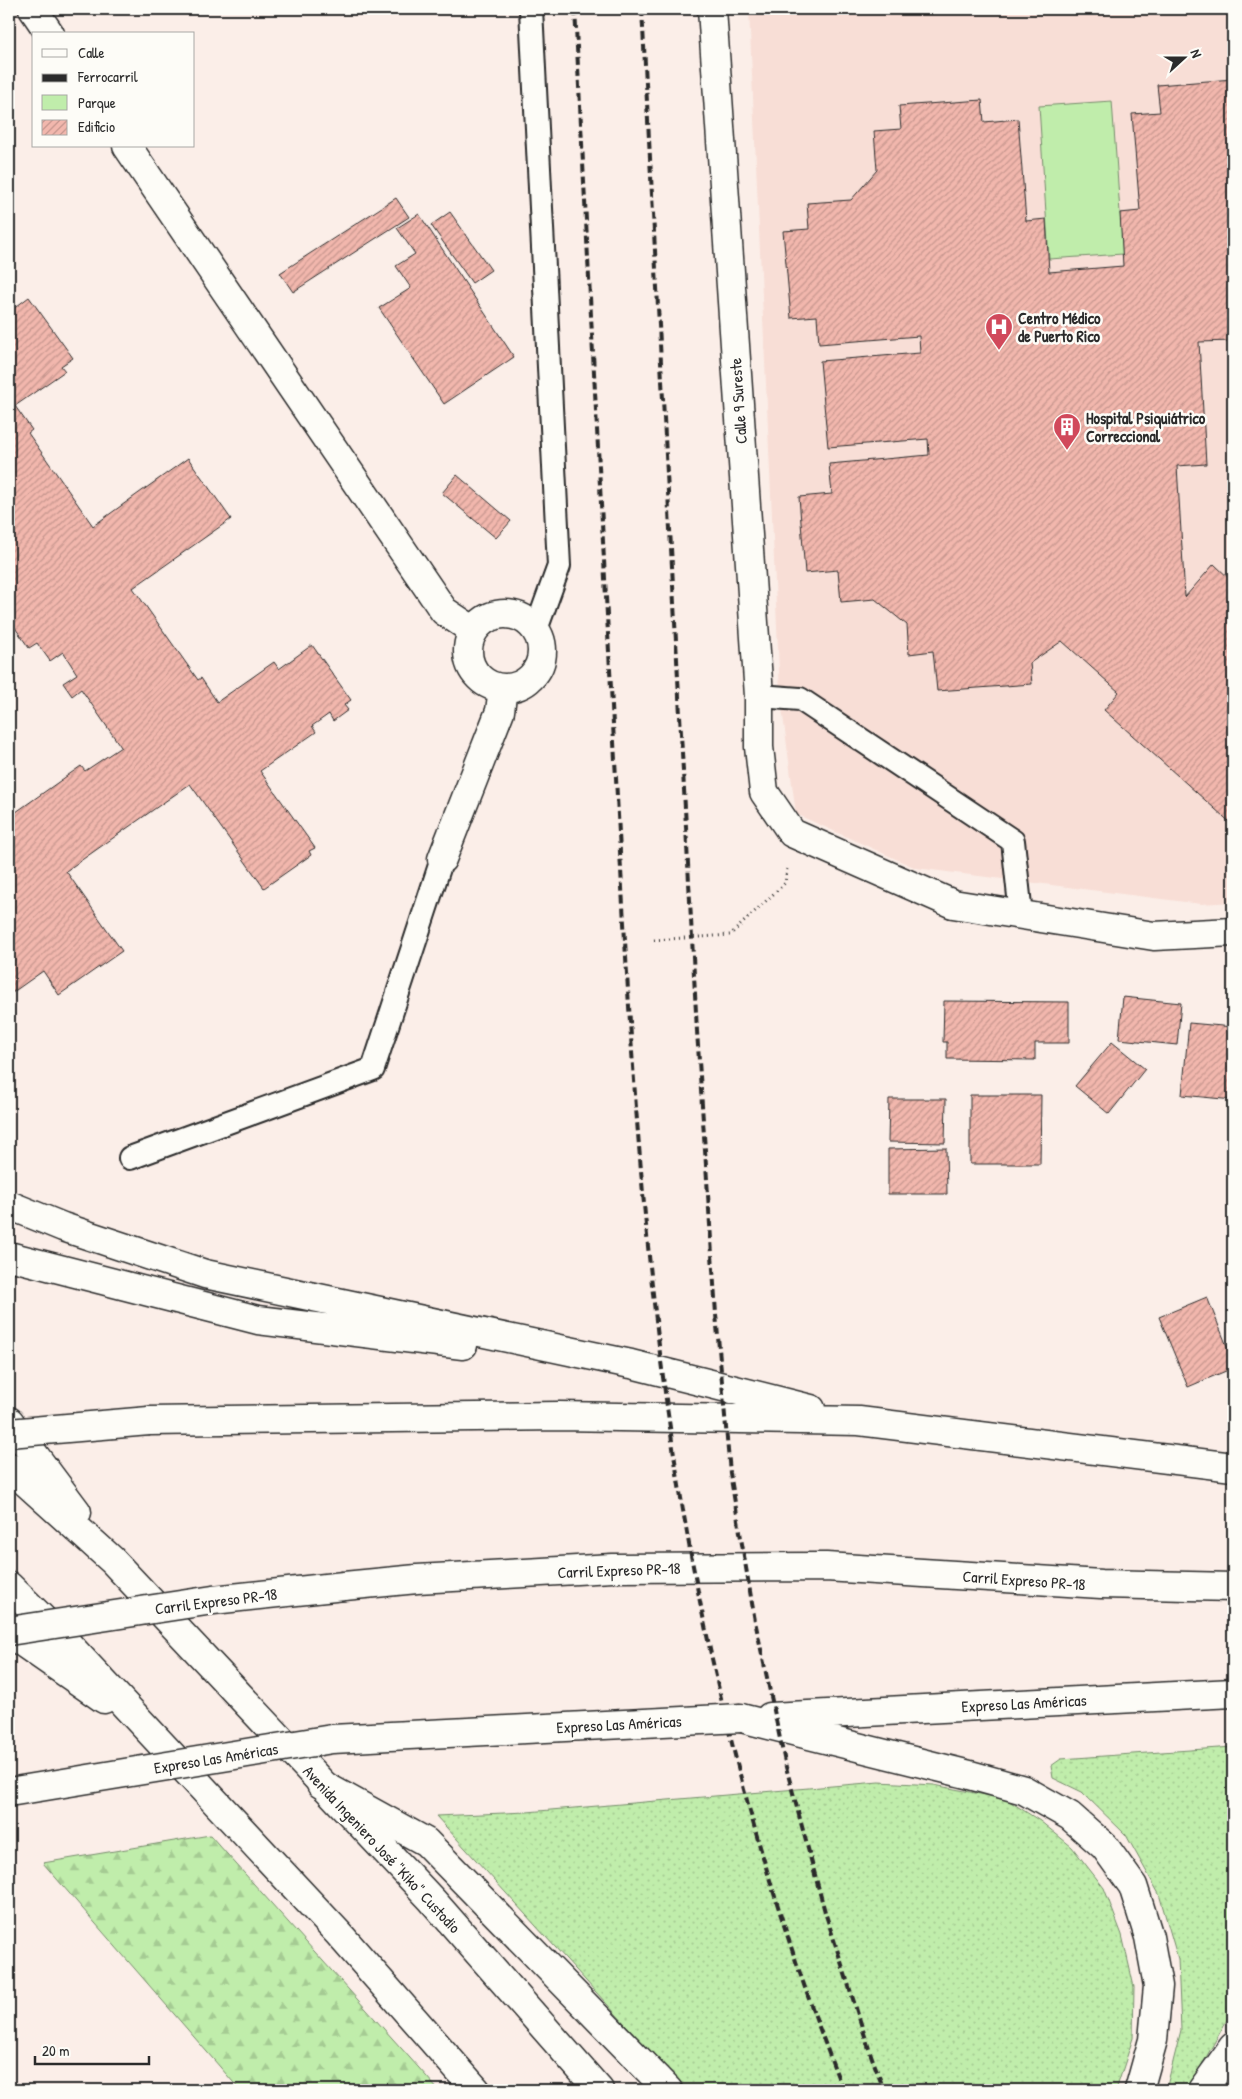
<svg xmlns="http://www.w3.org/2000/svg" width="1242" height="2099" font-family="'Patrick Hand',sans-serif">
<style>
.built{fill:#f8ded6}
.grass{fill:url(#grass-dots);stroke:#768c6b}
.forest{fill:url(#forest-firs);stroke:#768c6b}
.park{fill:#c0edab;stroke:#768c6b}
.building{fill:url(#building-hatch);stroke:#2b2b2b}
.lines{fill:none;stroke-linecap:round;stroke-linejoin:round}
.service-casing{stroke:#2b2b2b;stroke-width:26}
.minor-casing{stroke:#2b2b2b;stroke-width:31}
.secondary-casing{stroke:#2b2b2b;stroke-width:31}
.motorway-casing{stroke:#2b2b2b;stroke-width:31}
.path{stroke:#2b2b2b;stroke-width:3;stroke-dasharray:1 4;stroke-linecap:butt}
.service{stroke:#fdfcf7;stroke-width:22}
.minor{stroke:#fdfcf7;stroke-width:28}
.secondary{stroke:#fdfcf7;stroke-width:28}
.motorway{stroke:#fdfcf7;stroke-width:28}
.rail{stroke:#2b2b2b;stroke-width:4;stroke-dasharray:8 4;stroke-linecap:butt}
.motorway-bridge-casing{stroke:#2b2b2b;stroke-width:31;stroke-linecap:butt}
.motorway-bridge{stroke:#fdfcf7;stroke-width:28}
.labels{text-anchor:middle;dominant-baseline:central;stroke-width:5;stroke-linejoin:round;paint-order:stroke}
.poi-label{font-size:16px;font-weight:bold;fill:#2b2b2b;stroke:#fdfcf7;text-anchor:start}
.street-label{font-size:16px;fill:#2b2b2b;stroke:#fdfcf7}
</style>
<defs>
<pattern id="grass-dots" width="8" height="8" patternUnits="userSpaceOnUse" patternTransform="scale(1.25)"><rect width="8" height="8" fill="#c0edab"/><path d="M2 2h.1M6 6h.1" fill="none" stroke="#a5cb93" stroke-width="1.8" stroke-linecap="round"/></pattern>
<pattern id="forest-firs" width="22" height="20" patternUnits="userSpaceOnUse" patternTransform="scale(1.25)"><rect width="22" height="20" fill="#c0edab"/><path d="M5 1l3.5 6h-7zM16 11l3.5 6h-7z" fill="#a5cb93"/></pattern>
<pattern id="building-hatch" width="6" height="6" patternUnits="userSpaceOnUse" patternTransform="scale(1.25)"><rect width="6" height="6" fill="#f2b7ad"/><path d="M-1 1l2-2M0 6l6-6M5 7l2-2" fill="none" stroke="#c4958d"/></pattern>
</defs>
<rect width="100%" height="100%" fill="#fbeee8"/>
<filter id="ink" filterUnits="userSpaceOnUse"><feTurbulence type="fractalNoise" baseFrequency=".02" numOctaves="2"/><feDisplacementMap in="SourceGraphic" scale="10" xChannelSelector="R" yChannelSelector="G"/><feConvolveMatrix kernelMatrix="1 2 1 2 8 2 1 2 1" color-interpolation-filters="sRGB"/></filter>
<g filter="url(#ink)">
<!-- built -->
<path class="built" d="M749,9h484v893l-32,2 -285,-36 -120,-54 -16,-121z"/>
<!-- grass -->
<path class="grass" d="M1233,1747v262l-45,81h-22l15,-60 -3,-71 -19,-65 -33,-59 -44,-43 -29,-14 -2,-12 10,-7z
M879,1782l55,3 72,14 34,22 32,26 32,41 18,47 12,52 -1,51 -17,52h-431l-249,-274 91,-4z"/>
<!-- forest -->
<path class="forest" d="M210,1835l217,242 11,13h-198l-197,-227z"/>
<!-- park -->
<path class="park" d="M1112,101l11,153 -74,5 -10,-153z"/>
<!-- building -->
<path class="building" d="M1233,79v262l-34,1 7,122 -29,2 8,131 29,-33 19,18v243l-129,-115 15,-18 -57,-51 -32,22 2,21 -95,7 -4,-40 -24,3 -2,-29 -32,-26 -34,3 -3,-32 -33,3 -6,-76 33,-3 -3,-30 100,-9 -1,-16 -100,8 -8,-86 100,-8 -1,-17 -100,8 -2,-28 -26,2 -8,-87 26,-2 -2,-26 44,-3 26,-30 -3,-39 27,-2 -2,-23 83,-6 2,22 34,-3 8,102 20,-2 3,53 74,-6 -3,-53 20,-2 -8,-97 28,-2 -3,-27z
M396,198l13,19 -116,75 -13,-19z
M450,212l41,58 -19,13 -41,-58z
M419,214l95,143 -70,47 -65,-96 32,-20 -15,-22 19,-12 -18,-26z
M29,297l44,61 -12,8 4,5 -50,35 17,24 -4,3 65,93 95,-68 43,61 -98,69 65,92 3,-2 16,24 57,-40 5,7 33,-24 39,55 -7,5 4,5 -15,11 -4,-7 -17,12 4,6 -56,39 55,77 -6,3 2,4 -47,33 -74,-104 -124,87 56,80 -63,44 -16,-24 -34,24v-178l72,-51 4,5 36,-24 -40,-58 -9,7 -9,-13 14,-9 -14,-22 -13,9 -13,-18 -8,5 -20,-29v-307z
M457,475l54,46 -15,17 -54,-45z
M1123,997l58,6 -4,42 -58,-6z
M944,1001l125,1v41h-34v17l-88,-1v-17h-4z
M1189,1023l44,4v73l-51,-5z
M1112,1042l33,27 -36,45 -34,-28z
M970,1095h71l-1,69h-70z
M889,1099h57l-1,44 -57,-1z
M946,1148l1,46h-59v-45z
M1207,1297l26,64v7l-45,19 -29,-70z"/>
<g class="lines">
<defs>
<path id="service" d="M531,9l28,557 -21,58 -4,3
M759,696l41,3 213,142 8,74
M130,1158l243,-89 69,-210"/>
<path id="minor" d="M33,9l17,25
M712,9l47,687v51l5,45 28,41 161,71 201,32 79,-4
M127,146l317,465 30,20
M468 651a37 37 0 1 1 74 0a37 37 0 1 1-74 0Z
M442,859l58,-148 3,-23"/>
<path id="secondary" d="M9,1421l68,91
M9,1467l103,93 320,340 167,190
M9,1586l55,54 275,294 137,156
M9,1633l95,66"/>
<path id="motorway" d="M9,1205l54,22 142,47 426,90 180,45
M9,1256l249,64 205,25
M149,1421l410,-5 300,5 374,46
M344,1586l73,-7 195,-11 214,-1 275,17 132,3
M770,1717l463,-24
M741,1718l229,57 54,15 46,26 35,31 28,39 16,51 9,49 -5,54 -14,50
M321,1784l105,58 242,248
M1202,2090l31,-43"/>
</defs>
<!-- service casing -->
<use href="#service" class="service-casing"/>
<!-- minor casing -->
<use href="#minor" class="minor-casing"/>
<!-- secondary casing -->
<use href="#secondary" class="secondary-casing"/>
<!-- motorway casing -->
<use href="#motorway" class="motorway-casing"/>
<!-- path -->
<path class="path" d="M654,940l76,-5 55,-52 2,-15"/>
<!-- service -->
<use href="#service" class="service"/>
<!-- minor -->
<use href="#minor" class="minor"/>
<!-- secondary -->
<use href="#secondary" class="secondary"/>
<!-- motorway -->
<use href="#motorway" class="motorway"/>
<!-- rail -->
<path class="rail" d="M575,9c13,250 26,501 40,751 13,236 24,473 61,707 33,212 88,423 167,623
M642,9l55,1022 19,283 14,159 25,148 31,146 39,145 46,143 13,35"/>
<defs>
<path id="motorway-bridge" d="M9,1433l140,-12
M9,1631l204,-31 131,-14
M9,1792l323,-53 409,-21"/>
</defs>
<!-- motorway-bridge casing -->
<use href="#motorway-bridge" class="motorway-bridge-casing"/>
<!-- motorway-bridge -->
<use href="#motorway-bridge" class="motorway-bridge"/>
</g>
</g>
<!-- icons -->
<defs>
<symbol id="hospital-pin" viewBox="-11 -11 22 30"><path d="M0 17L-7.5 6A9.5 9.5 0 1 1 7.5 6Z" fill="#d1495b" stroke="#fdfcf7"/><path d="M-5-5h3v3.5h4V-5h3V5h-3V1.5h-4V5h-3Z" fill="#fff"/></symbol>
<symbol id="building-pin" viewBox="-11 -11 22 30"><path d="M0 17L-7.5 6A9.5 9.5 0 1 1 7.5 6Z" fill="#d1495b" stroke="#fdfcf7"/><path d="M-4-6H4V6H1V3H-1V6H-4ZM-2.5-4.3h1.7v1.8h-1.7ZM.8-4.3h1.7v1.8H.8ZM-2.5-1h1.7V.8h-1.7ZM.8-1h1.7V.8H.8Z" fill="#fff"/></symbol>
</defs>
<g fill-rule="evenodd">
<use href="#hospital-pin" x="983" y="311" width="32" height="43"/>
<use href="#building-pin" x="1051" y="411" width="32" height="43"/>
</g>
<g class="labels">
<!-- poi labels -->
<g class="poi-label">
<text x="1018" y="318">Centro Médico<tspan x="1018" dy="18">de Puerto Rico</tspan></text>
<text x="1086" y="418">Hospital Psiquiátrico<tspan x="1086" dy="18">Correccional</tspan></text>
</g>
<!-- street labels -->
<g class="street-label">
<text transform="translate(738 401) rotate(-94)">Calle 9 Sureste</text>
<text transform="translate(619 1570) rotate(-2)">Carril Expreso PR-18</text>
<text transform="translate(1024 1580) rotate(4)">Carril Expreso PR-18</text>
<text transform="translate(216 1601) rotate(-7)">Carril Expreso PR-18</text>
<text transform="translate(1024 1703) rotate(-3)">Expreso Las Américas</text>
<text transform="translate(619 1724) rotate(-3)">Expreso Las Américas</text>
<text transform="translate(216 1758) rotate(-9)">Expreso Las Américas</text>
<text transform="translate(382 1849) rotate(47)">Avenida Ingeniero José "Kiko" Custodio</text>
</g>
</g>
<!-- margin -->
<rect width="1242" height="2099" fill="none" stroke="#fdfcf7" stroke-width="30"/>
<rect x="15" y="15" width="1212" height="2069" fill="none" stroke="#2b2b2b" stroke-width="2" filter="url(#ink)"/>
<!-- legend -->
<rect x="32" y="32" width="162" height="115" fill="#fdfcf7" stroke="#a9a8a5"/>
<rect x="42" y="49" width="25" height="8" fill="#fdfcf7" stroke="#a9a8a5"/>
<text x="78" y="58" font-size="15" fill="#2b2b2b">Calle</text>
<rect x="42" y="74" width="25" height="8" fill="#2b2b2b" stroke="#a9a8a5"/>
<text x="78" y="82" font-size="15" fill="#2b2b2b">Ferrocarril</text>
<rect x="42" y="95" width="25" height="15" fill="#c0edab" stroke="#a9a8a5"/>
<text x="78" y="108" font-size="15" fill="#2b2b2b">Parque</text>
<rect x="42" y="120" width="25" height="15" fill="url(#building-hatch)" stroke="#a9a8a5"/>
<text x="78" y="132" font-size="15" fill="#2b2b2b">Edificio</text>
<!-- north arrow -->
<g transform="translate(1184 58) rotate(69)" stroke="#fdfcf7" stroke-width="4" paint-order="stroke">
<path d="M0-4L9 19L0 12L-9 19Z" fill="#2b2b2b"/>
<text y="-8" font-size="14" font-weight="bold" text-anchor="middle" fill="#2b2b2b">N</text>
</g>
<!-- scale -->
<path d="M35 2056v8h114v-8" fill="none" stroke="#2b2b2b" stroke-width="2.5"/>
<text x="42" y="2056" font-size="15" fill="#2b2b2b" stroke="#fdfcf7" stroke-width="4" paint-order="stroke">20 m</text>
</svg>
